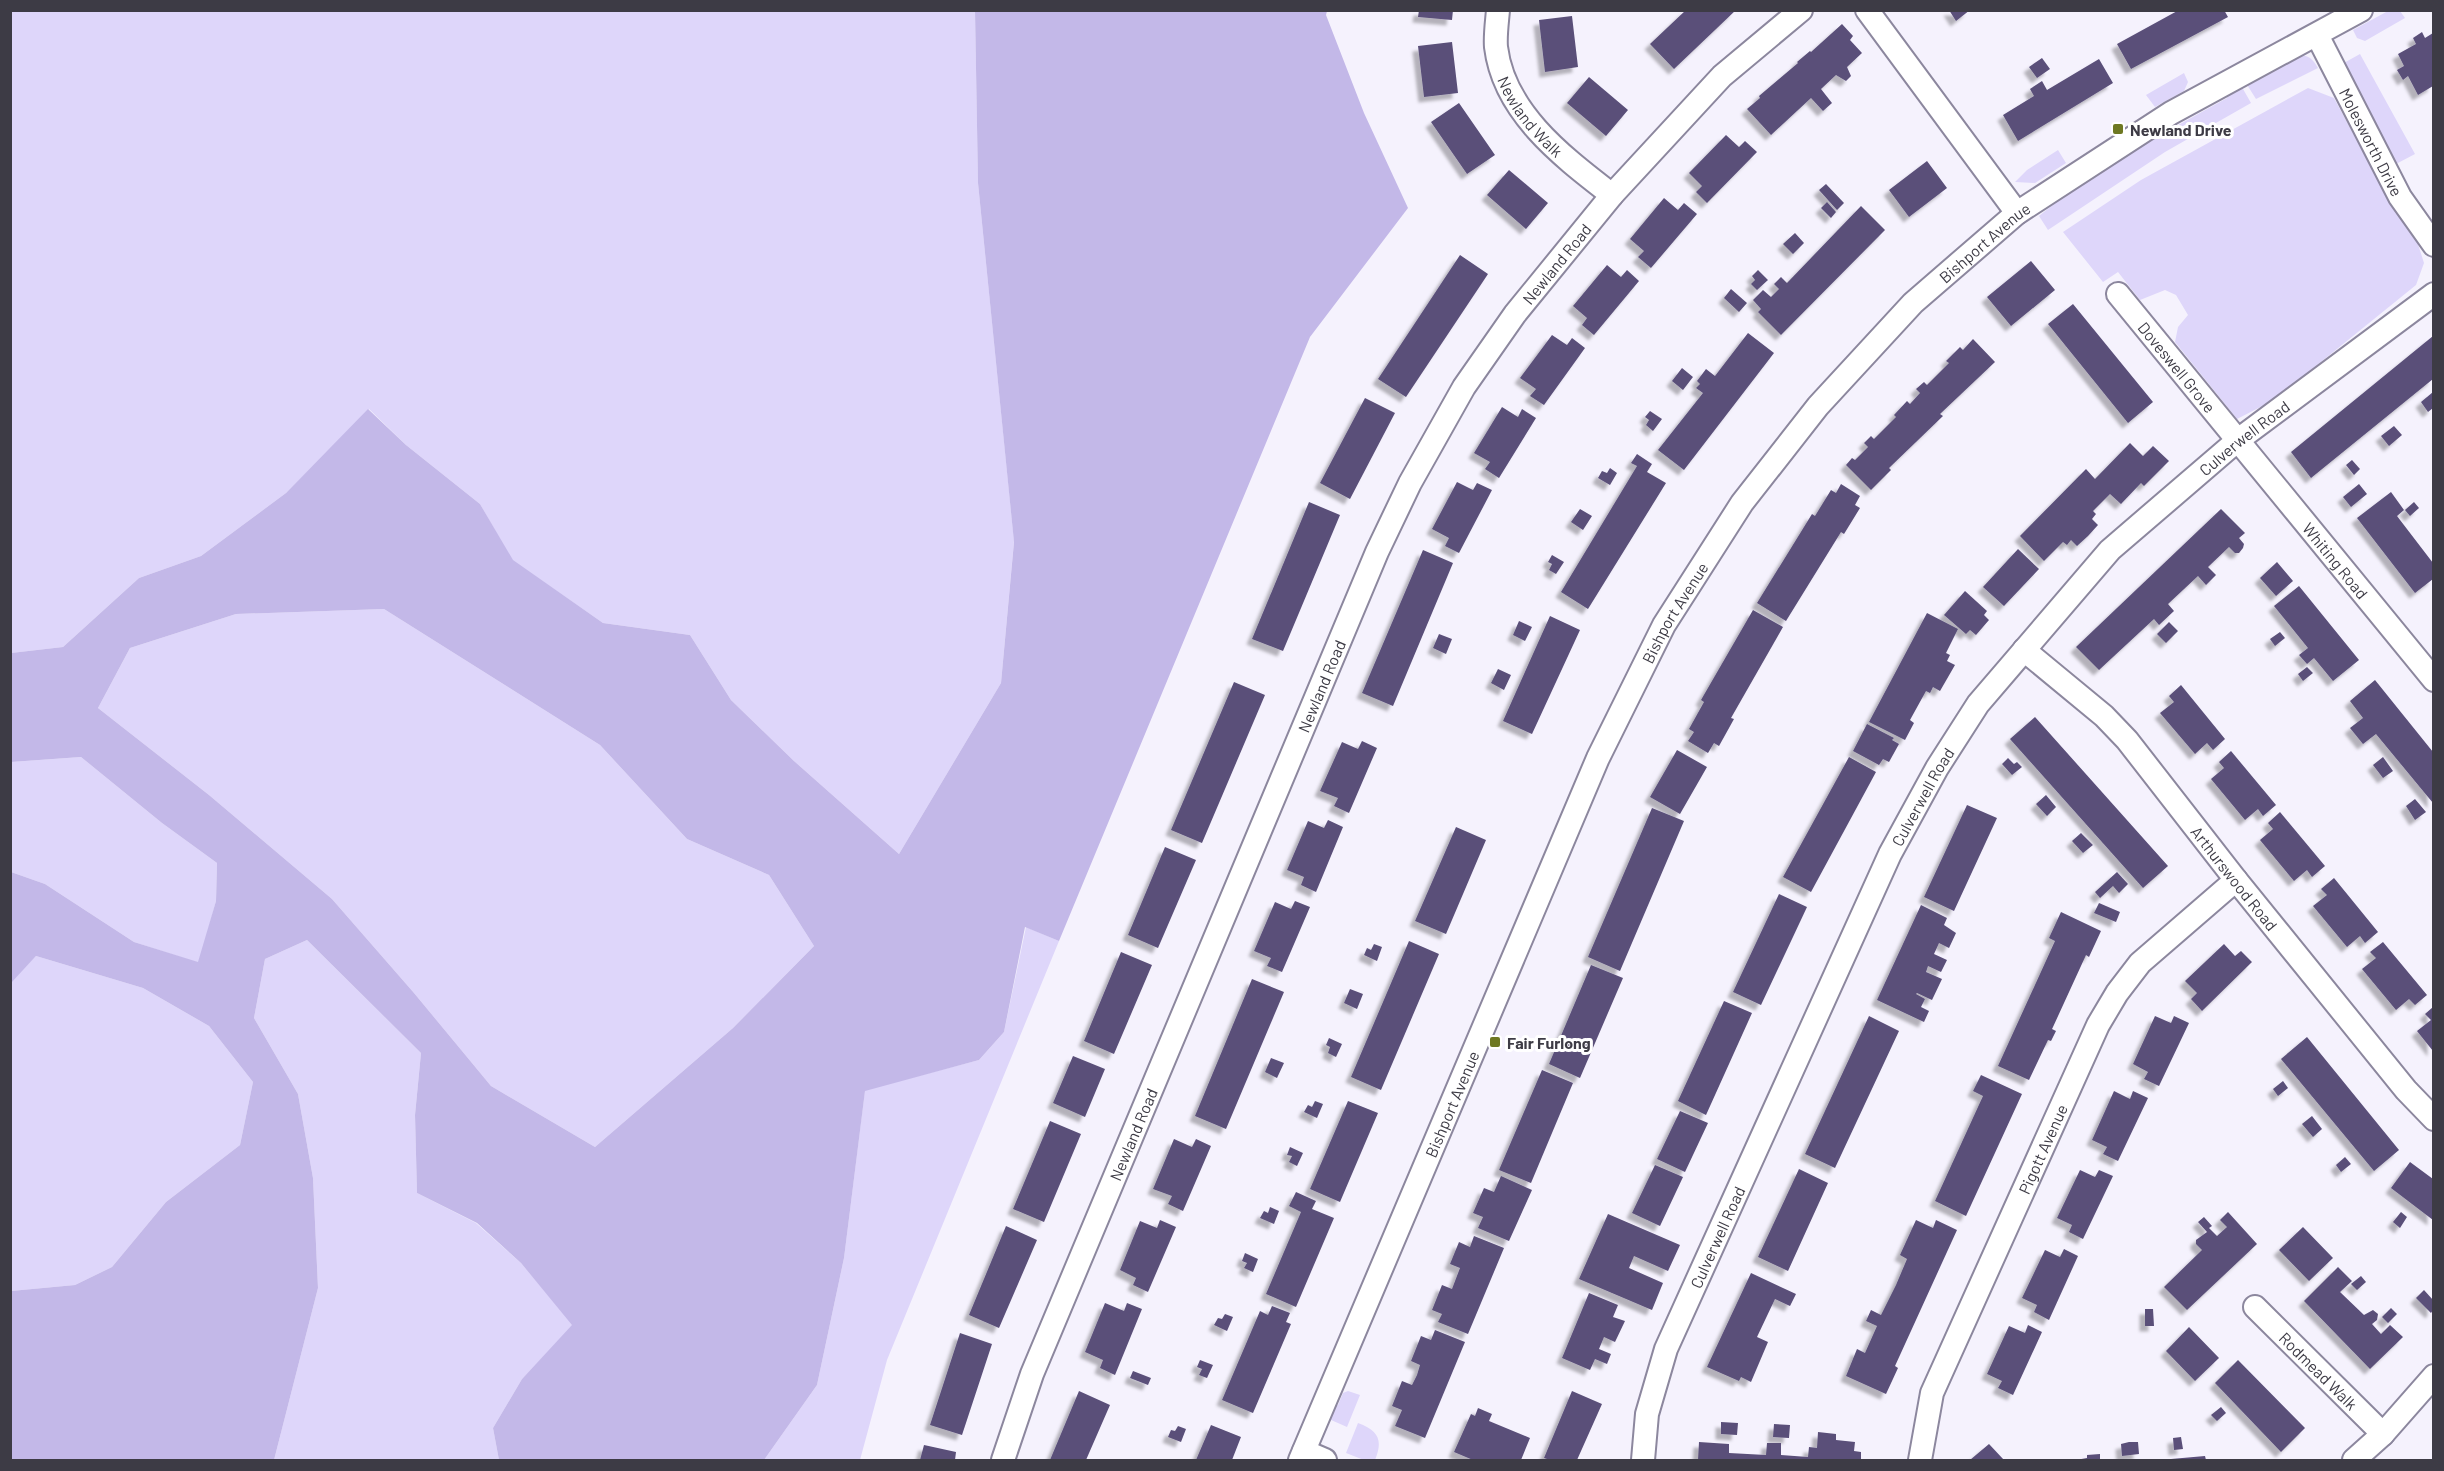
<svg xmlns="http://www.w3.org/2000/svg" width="2444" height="1471" font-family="Barlow,sans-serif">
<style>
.green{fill:#ded6fa}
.forest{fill:#c3b8e8;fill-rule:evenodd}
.building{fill:#5a4f79;filter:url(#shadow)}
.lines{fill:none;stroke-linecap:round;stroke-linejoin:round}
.street-casing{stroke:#8c879e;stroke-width:26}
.street{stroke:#fff;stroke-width:22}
.poi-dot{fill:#6e7822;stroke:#fff;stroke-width:2}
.labels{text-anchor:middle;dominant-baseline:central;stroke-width:6;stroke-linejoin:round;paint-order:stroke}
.street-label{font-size:16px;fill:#3d3b45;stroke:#fff}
.poi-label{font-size:16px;font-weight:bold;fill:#3d3b45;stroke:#fff;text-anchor:start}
</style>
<defs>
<filter id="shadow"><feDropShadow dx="-5.5" dy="5.5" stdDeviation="1.5" flood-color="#0004"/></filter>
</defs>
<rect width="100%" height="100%" fill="#f5f2fd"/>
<!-- green -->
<path class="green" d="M10,11h965l3,172 36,358 -13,142 -102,171 -105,-93 -63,-61 -41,-65 -87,-12 -91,-63 -32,-56 -74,-59 -37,-36 -83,84 -85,63 -62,22 -76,69 -52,6z
M2388,11h12l5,7 -40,23 -8,-3 -4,-8z
M2291,54c14,1 20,1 27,14l-62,31 -12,-19z
M2360,54l55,100 -19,10 -54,-100z
M2184,73l4,9 -4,9 -29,16 -9,-12z
M2239,82l12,21 -86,49 -117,78 -9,-14c58,-47 123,-82 188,-118l2,-11z
M2308,88l26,10 26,48 56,92 8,25 -8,22 -142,115 -37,19 -62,-77 3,-15 10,-12 -12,-20 -11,-5 -25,10 -22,-28 -15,10 -40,-50 78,-52z
M2058,150l8,13 -31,20 -20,-1 12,-12z
M384,609l216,136 87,94 82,36 45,71 -81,82 -138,119 -104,-61 -77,-93 -82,-94 -123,-104 -111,-87 32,-60 106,-34z
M81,757l81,66 55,40 -1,38 -17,62 -65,-21 -89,-58 -34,-12v-110z
M1026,927l33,14 -172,419 -27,100h-96l53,-75 27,-127 21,-168 114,-30 25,-28z
M307,940l114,113 -6,62 2,78 59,30 45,40 52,62 -51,54 -29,49 6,32h-225l44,-172 -5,-110 -15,-84 -44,-76 11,-59z
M36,956l107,32 66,38 44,56 -13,63 -74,57 -54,65 -37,18 -64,6 -1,-308z
M1348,1391l12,4 -13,32 -25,-11 3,-6 13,-5 5,-12z
M1358,1423c21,8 25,17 17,37h-11l-18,-7z"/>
<!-- forest -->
<path class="forest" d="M975,11h352l-1,4 38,98 44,95 -98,129 -251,604 -34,-14 -21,105 -25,28 -114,31 -21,167 -27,127 -53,75h-265l-6,-32 29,-49 50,-54 -51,-62 -44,-40 -60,-30 -2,-78 6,-62 -114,-113 -42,19 -11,59 44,76 15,84 5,110 -44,172h-263v-169l64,-6 37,-18 54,-65 74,-57 13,-63 -44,-56 -66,-38 -107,-32 -25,27v-111l34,12 89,58 64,20 18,-61 1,-38 -55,-40 -81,-66 -70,5v-109l52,-6 76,-69 62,-22 85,-63 82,-84 38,36 74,59 33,56 90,63 87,12 41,65 63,61 105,93 102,-171 13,-141 -36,-359zM384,609l216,136 87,94 82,36 45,71 -81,82 -138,119 -104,-61 -77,-93 -82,-94 -123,-104 -111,-87 32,-60 106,-34z"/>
<!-- building -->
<path class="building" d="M1419,10h34l-1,10 -34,-3z
M1686,10h50l-62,59 -24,-25z
M1949,10h21l-14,11z
M2179,10h45l4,7 -97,52 -14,-25z
M1572,16l6,51 -33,5 -6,-52z
M1842,24l11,12 -3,4 12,13 -15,14 4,9 -5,5 -10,-6 -15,14 11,14 -9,8 -12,-13 -40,37 -24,-26 13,-11 -1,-2 39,-33 -1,-1 13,-11 1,1z
M2422,32l3,6 8,-5v53l-15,9 -10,-19 -5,4 -6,-10 7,-4 -6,-12 18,-10 -3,-6z
M1452,42l6,51 -34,4 -6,-51z
M2042,58l8,11 -13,9 -8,-11z
M2099,59l14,24 -95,58 -15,-26 31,-19 -4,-7 12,-8 5,9z
M1589,77l39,33 -22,26 -39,-33z
M1459,103l36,52 -28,19 -36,-52z
M1726,135l13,12 6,-6 12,11 -50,51 -11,-11 6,-6 -13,-13z
M1927,161l20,27 -38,29 -20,-27z
M1509,170l39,33 -22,26 -39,-34z
M1826,184l18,19 -7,7 -18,-20z
M1664,198l14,12 6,-7 13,11 -46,54 -13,-11 6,-6 -14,-12z
M1827,202l9,10 -5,6 -10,-10z
M1861,206l24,24 -104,105 -23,-23 3,-3 -8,-9 10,-10 8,7 8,-8 -5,-5 7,-7 6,6z
M1795,233l9,10 -11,11 -10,-10z
M1460,255l28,19 -82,123 -28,-18z
M2031,261l24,29 -44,36 -24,-29z
M1607,265l14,12 6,-7 12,11 -45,54 -12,-10 5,-7 -14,-12z
M1758,270l10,10 -11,10 -6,-6 4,-4 -3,-4z
M1731,289l16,14 -8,9 -15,-14z
M2073,304l80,98 -25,21 -80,-99z
M1748,333l26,20 -90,117 -26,-20 45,-57 -7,-5 4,-4 -3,-3 9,-12 9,7z
M1552,335l15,10 5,-7 13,10 -41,57 -14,-9 6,-7 -16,-11z
M2433,336v43l-122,99 -20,-26z
M1973,339l22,23 -55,52 3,2 -54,52 2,2 -20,20 -25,-25 6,-7 3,2 13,-13 -4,-4 7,-7 3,3 22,-22 -2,-2 13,-14 3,3 10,-11 -4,-4 8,-7 3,3 22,-22 -3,-2 14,-14 3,3z
M1682,368l11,9 -10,13 -11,-9z
M2433,392v16l-5,4 -7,-10z
M1365,398l30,15 -45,86 -30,-16z
M1502,407l16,10 4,-8 14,9 -37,60 -14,-9 5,-7 -16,-9z
M1650,411l12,8 -9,12 -7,-6 3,-5 -4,-3z
M2394,426l8,9 -13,11 -8,-10z
M2130,443l13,13 10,-10 16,15 -25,25 -3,-3 -20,21 -11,-10 -17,17 3,3 -4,5 6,6 -10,11 -11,10 -6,-6 -4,5 -4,-3 -19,19 -24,-25 66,-67 9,10z
M1637,454l15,10 -5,8 19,11 -78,126 -27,-17 76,-126 -6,-3z
M2352,460l8,9 -6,6 -8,-10z
M1610,468l7,5 -7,12 -12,-7 4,-7 5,2z
M1457,482l16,8 4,-7 15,7 -33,63 -14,-7 4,-8 -17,-9z
M1841,484l19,12 -5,9 5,3 -16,26 -3,-2 -55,89 -29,-18 55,-89 3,2 16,-26 5,3z
M2359,484l8,10 -16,13 -8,-10z
M2391,492l13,18 -7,6 36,47v16l-18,14 -58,-75z
M1309,502l31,13 -57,136 -31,-12z
M2414,502l5,6 -9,8 -5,-6z
M1580,509l12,7 -9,14 -12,-8z
M2221,509l24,24 -6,5 5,6 -1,4 -4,5h-4l-6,-6 -21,20 8,8 -10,10 -8,-9 -30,28 6,7 -15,14 -5,-6 -55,51 -23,-23z
M2018,549l21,20 -35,37 -21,-19z
M1423,550l30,13 -60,143 -31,-13z
M1552,555l12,7 -8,12 -7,-4 3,-6 -4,-2z
M2277,562l16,19 -17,15 -16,-18z
M2299,586l60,74 -26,21 -19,-23 -7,6 -8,-9 9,-7 -34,-42z
M1965,591l22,20 -3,4 5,5 -13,15 -6,-5 -4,4 -22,-19z
M1753,610l30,17 -52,91 3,1 -15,27 -5,-3 -6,10 -20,-12 6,-9 -5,-3 15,-27 -3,-2z
M1927,613l31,16 -12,24 4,2 -3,6 8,4 -15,26 -7,-4 -3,6 -4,-2 -16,29 4,3 -9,17 -36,-18z
M1550,616l30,14 -48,104 -29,-13z
M1519,621l13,6 -7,14 -12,-6z
M2169,622l9,9 -12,12 -9,-9z
M2280,632l5,6 -10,8 -5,-7z
M1439,634l13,5 -6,15 -13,-6z
M2307,667l6,6 -10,8 -5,-7z
M1498,669l13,6 -7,15 -13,-7z
M2375,680l58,72v51l-57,-69 -13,10 -13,-16 13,-10 -13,-17z
M1234,682l31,13 -63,148 -31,-13z
M2181,685l44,54 -12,11 -6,-7 -12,11 -35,-41 14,-11 -5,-6z
M2035,717l133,149 -25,22 -133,-149z
M1867,724l27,14 -2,2 7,4 -10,18 -6,-3 -4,6 -26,-14z
M1362,741l15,7 -28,65 -15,-7 4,-8 -18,-7 22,-49 16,7z
M1677,750l30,17 -27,47 -30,-17z
M2231,751l45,54 -13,11 -5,-7 -13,11 -34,-41 13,-11 -5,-6z
M1849,757l27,15 -65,120 -28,-15z
M2383,757l10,14 -10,7 -10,-13z
M2008,758l6,6 3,-2 5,5 -10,8 -10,-11z
M2046,795l10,12 -9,9 -11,-12z
M2415,799l11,13 -11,8 -9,-14z
M1967,805l30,13 -43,93 -30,-14z
M1652,808l32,13 -64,150 -32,-14z
M2280,812l45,54 -13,11 -5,-7 -13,11 -34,-41 13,-11 -5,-6z
M1328,820l15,7 -27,65 -15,-7 3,-8 -17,-7 21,-49 16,7z
M1456,827l30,13 -40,94 -31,-13z
M2081,833l12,12 -10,8 -11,-12z
M1165,847l31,13 -38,88 -30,-13z
M2117,872l11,12 -9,9 -6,-7 -13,12 -5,-6z
M2334,878l44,54 -13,11 -5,-7 -13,11 -34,-41 14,-11 -6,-6z
M1779,894l28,13 -46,98 -28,-13z
M1295,901l15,6 -28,65 -15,-6 4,-8 -17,-7 21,-49 16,7z
M2099,903l21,9 -4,10 -22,-9z
M1921,905l26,13 -3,7 12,8 -7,15 -10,-5 -5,11 13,6 -6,12 -13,-6 -2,6 16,7 -10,21 -15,-7 -1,1 9,5 -4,8 8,4 -5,11 -47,-22z
M2061,912l40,19 -12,26 -3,-2 -33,72 -1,2 4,2 -5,10 -3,-1 -19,40 -31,-14 57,-125 -6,-3z
M1409,941l30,13 -58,136 -30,-13z
M2383,942l44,53 -12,10 -6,-6 -13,11 -34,-41 14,-11 -6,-6z
M1374,944l8,3 -5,14 -13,-6 3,-7 4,2z
M2224,944l11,12 6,-5 11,11 -50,49 -11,-12 6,-6 -12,-12z
M1121,952l31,13 -38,89 -30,-13z
M1591,965l32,13 -43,100 -31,-14z
M1252,979l32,13 -58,137 -31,-13z
M1350,989l13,5 -6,15 -13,-6z
M1724,1001l28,12 -46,102 -28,-14z
M2433,1007v44l-16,-20 14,-11 -6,-6z
M1869,1016l30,15 -64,137 -30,-14z
M2155,1016l16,7 3,-7 15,7 -30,63 -15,-7 4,-7 -15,-8z
M2307,1037l92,113 -25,21 -93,-112z
M1329,1038l13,6 -6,13 -8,-4 2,-6 -4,-2z
M1073,1056l32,13 -20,48 -32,-14z
M1271,1058l13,5 -7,15 -12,-6z
M1542,1070l31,13 -42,100 -32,-13z
M1981,1075l41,19 -56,122 -31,-15 48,-105 -10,-5z
M2283,1081l5,7 -10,8 -5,-7z
M2114,1091l16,8 3,-8 15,7 -30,63 -15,-7 4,-7 -15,-7z
M1315,1101l8,3 -6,14 -13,-6 4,-7 4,2z
M1348,1101l30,12 -38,89 -30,-13z
M1680,1111l28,12 -23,49 -28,-13z
M2312,1116l10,13 -9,8 -11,-13z
M1050,1121l31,13 -37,88 -31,-13z
M1174,1139l18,8 4,-8 15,7 -28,65 -15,-7 4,-8 -19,-7z
M1290,1147l13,6 -6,13 -8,-4 3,-6 -5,-1z
M2345,1157l6,7 -10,8 -5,-7z
M2410,1162l23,17v41l-42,-32z
M1655,1165l28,12 -23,49 -28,-13z
M1799,1169l29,14 -40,88 -30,-14z
M2080,1170l15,7 4,-7 14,6 -30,63 -14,-7 3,-7 -15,-7z
M1501,1176l31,14 -23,51 -31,-13 5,-11 -10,-4 11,-25 10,4z
M1296,1192l20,9 -4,8 22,9 -38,89 -30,-13 35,-82 -12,-6z
M1270,1207l9,4 -5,13 -14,-6 4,-7 4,2z
M2228,1212l29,32 -70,66 -23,-23 38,-37 -6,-6v-4l11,-8 -9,-10 6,-5 8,9 -3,2 8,8 10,-9 -7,-7z
M2401,1212l6,5 -7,11 -7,-6z
M1608,1214l72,31 -12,26 -34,-15 -5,12 34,15 -11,27 -73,-31z
M1160,1220l16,7 -28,65 -15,-7 3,-7 -16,-8 20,-49 17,7z
M1916,1220l17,8 3,-8 21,10 -62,136 3,2 -12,26 -40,-18 11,-27 8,4 12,-27 -11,-5 5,-11 10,5 15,-30 11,-26 -7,-4z
M1006,1226l31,14 -38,88 -30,-13z
M2303,1227l30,31 -24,23 -30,-31z
M1474,1236l30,12 -36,86 -30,-12 4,-8 -10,-4 10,-25 10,4 8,-21 -10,-4 9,-22 11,5z
M2064,1249l14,7 -29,64 -15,-8 3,-7 -15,-7 23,-48 15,7z
M1245,1253l13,6 -5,13 -9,-4 3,-5 -5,-2z
M2338,1267l14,14 -12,11 24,23 9,-5 5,4 -1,6 -5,4 9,10 9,-9 13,12 -33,32 -66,-68z
M1751,1273l45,21 -6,12 -15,-7 -18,38 11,5 -17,40 -10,-5 -2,4 -32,-14z
M2361,1276l5,6 -9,8 -6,-6z
M2424,1290l9,10v10l-2,3 -15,-15z
M1589,1293l29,12 -5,12 12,4 -10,21 -11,-5 -5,12 12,5 -4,10 -12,-5 -5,11 -28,-12z
M1105,1303l19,8 3,-8 15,6 -27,66 -15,-7 3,-8 -18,-8z
M1272,1306l18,7 -4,9 5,2 -38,89 -31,-13 38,-89 8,4z
M2391,1308l6,6 -9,9 -6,-6z
M2145,1309h8l1,17h-9z
M1225,1314l8,3 -6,14 -13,-6 4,-7 4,1z
M2028,1325l14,7 -29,63 -15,-7 4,-7 -15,-7 22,-48 16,7z
M2189,1327l30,31 -24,23 -29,-30z
M1435,1330l30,12 -40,96 -30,-12 7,-16 -10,-4 10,-25 10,4 5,-10 3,-10 -9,-4 10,-25 10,4z
M960,1333l32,11 -30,91 -32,-10z
M1200,1360l13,5 -6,13 -8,-3 3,-6 -5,-2z
M2238,1360l67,68 -24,24 -66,-69z
M1133,1371l18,7 -3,7 -18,-7z
M1079,1391l31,14 -24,55h-36z
M1572,1391l30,13 -25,56h-27l-6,-2z
M2221,1407l5,6 -9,8 -6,-6z
M1478,1408l14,6 -3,7 41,17 -9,22h-48l-19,-8 17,-38 4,2z
M1721,1422l17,1 -1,12 -16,-1z
M1774,1424l16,1 -1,13 -16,-1z
M1211,1425l30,12 -9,23h-36z
M1178,1426l8,3 -5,13 -13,-5 3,-7 4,1z
M1818,1432l18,2v6l19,2 -1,9 7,1v8h-163l1,-18 30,2v9l37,2 1,-12h14v12l27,2 1,-10 8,1z
M2181,1437l2,12 -9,1 -1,-12z
M2129,1442h9l1,12 -17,2 -1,-12z
M1989,1444l15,16h-34z
M924,1445l32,7 -1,8h-35z
M2100,1454v6h-24l11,-2v-3z
M2205,1456l1,4h-35v-1z"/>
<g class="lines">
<defs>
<g id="street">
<path id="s1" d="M1498,10c-1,12 -3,26 -2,37 8,66 67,110 116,148"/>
<path d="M1867,10l150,203"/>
<path id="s2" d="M2317,35l83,162 34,48"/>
<path id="s3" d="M2118,294l316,386"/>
<path id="s4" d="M2024,650l80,66 23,24 109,140 170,210 28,29"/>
<path id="s5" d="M2255,1307l128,127"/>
<path d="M1304,1451l21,9"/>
<path id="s6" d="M1003,1460l29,-86 345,-822 33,-69 54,-96 51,-73 97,-119 110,-119 79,-66"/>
<path id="s7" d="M1300,1460l298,-702 66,-133 78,-122 76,-97 95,-103 104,-90 154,-100 190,-103"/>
<path id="s8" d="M1643,1460l4,-46 19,-65 224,-495 47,-86 41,-64 132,-154 128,-110 196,-146"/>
<path id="s9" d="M1920,1460l12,-67 166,-368 19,-32 23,-30 96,-83"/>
<path d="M2354,1460l29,-26 51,-58"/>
</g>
</defs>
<!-- street casing -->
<use href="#street" class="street-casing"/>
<!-- street -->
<use href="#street" class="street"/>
</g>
<!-- markers -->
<g class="poi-dot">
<rect x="2112" y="123" width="12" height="12" rx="3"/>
<rect x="1489" y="1036" width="12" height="12" rx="3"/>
</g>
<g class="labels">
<!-- street labels -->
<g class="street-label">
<text stroke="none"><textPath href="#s1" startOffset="116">Newland Walk</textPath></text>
<text stroke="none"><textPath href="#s2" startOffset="120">Molesworth Drive</textPath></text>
<text stroke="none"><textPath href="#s7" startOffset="1413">Bishport Avenue</textPath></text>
<text stroke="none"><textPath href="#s6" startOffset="1323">Newland Road</textPath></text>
<text stroke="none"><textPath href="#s3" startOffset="94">Doveswell Grove</textPath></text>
<text stroke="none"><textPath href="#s8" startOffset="1209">Culverwell Road</textPath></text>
<text stroke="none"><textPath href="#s3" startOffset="344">Whiting Road</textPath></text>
<text stroke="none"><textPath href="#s7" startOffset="927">Bishport Avenue</textPath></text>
<text stroke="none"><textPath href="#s6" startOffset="837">Newland Road</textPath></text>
<text stroke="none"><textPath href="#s8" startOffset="723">Culverwell Road</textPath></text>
<text stroke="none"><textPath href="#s4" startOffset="312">Arthurswood Road</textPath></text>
<text stroke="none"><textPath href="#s7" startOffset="387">Bishport Avenue</textPath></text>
<text stroke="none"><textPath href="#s6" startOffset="351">Newland Road</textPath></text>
<text stroke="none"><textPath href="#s9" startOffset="336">Pigott Avenue</textPath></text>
<text stroke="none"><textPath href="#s8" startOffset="237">Culverwell Road</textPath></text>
<text stroke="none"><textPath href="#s5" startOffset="90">Rodmead Walk</textPath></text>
</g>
<!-- poi labels -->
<g class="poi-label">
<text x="2130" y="129">Newland Drive</text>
<text x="1507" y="1042">Fair Furlong</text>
</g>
</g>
<!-- border -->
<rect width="2444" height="1471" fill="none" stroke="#3d3b45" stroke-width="24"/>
</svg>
